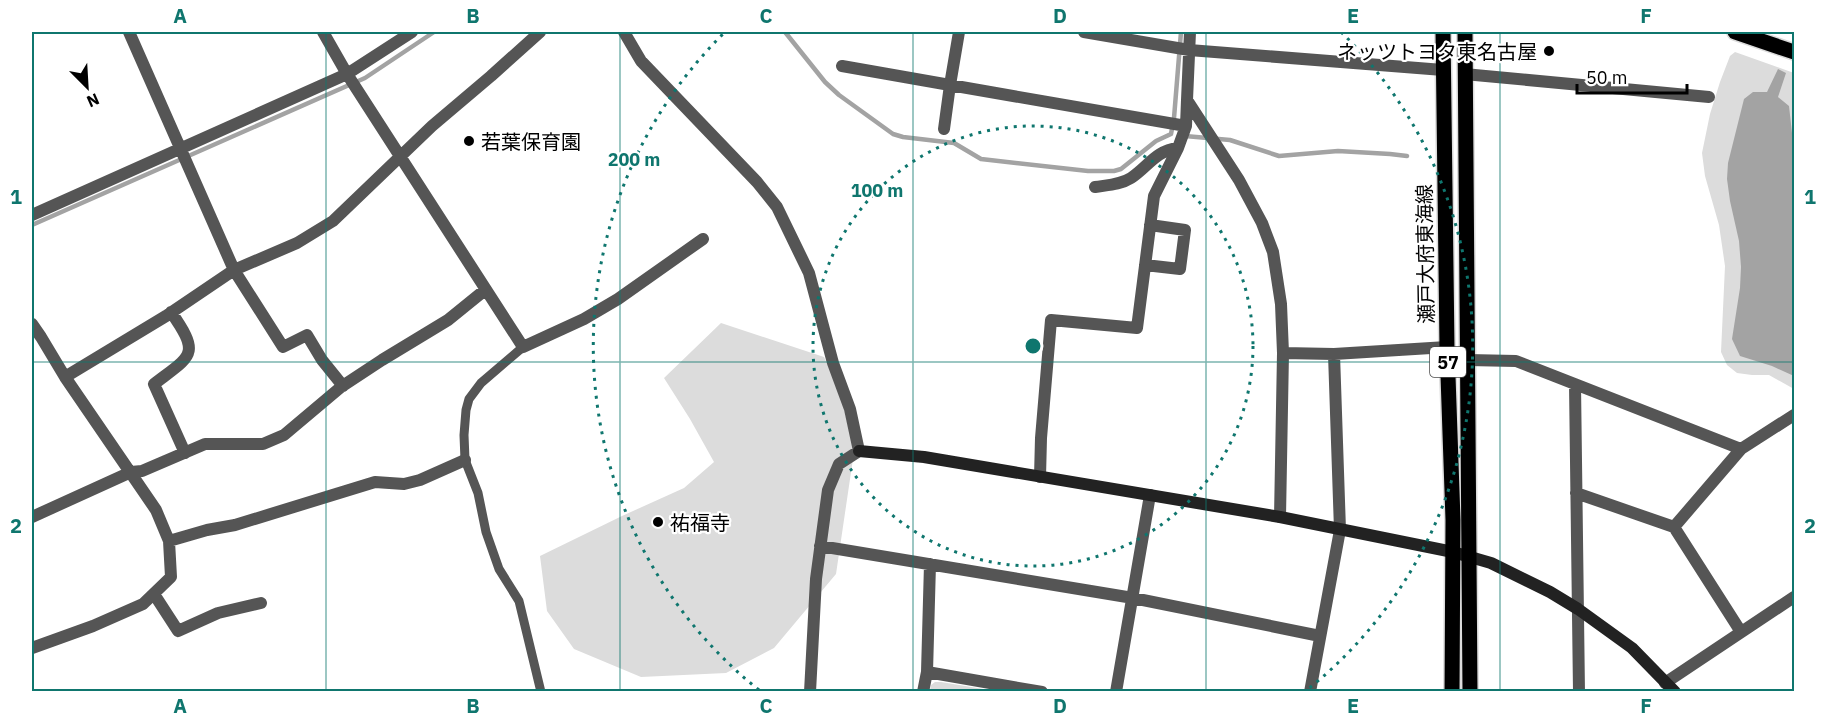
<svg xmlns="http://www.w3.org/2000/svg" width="1826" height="723" font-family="'IBM Plex Sans','Noto Sans JP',sans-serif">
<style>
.green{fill:#dcdcdc}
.water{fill:#a3a3a3}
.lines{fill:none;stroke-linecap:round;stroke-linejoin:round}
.stream{stroke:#a3a3a3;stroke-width:4.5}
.primary-casing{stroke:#dbdbdb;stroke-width:18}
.lane{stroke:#555;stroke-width:9}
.street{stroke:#555;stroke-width:12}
.secondary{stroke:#222;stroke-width:12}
.primary{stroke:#000;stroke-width:15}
.grid{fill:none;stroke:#0f766e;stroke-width:1.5;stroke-opacity:0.55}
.ring{fill:none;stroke:#0f766e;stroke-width:3;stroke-dasharray:3 6}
.poi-dot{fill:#000;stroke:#fff;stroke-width:2}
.labels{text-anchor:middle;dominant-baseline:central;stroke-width:4.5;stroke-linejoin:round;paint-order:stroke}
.shield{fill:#fff;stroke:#4c4c4c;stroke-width:1.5}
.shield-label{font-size:18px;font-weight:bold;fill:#000}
.poi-label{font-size:20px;fill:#000;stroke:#fff;text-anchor:start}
.street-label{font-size:20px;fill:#000;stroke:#fff}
.centre{fill:#0f766e;stroke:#fff;stroke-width:3}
.ring-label{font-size:18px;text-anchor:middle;font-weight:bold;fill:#0f766e;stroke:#fff;stroke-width:4.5;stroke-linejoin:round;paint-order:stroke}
.neatline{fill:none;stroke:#0f766e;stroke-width:2}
.grid-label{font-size:20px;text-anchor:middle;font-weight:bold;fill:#0f766e}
</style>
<rect width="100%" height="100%" fill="#fff"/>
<!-- green -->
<path class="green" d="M1735,52l59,21v316l-25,-14h-17l-15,-2 -10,-8 -6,-13 4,-86 -6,-41 -14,-49 -3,-23 8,-39 10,-32 10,-26z
M721,323l103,34 16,34 14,61 -18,122 -62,74 -48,25 -85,4 -67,-28 -27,-38 -7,-55 82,-40 62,-28 30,-26 -24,-43 -26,-41z
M935,682h6l54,9h-65l1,-6z"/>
<!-- water -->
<path class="water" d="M1778,69l8,4 -8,24 11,9 5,45v225l-22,-10 -32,-10 -8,-17 8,-51 1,-21 -2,-26 -9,-40 -3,-22 1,-16 16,-64 9,-7h14z"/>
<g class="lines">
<!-- stream -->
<path class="stream" d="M785,32l40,50 14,13 54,39 10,3 51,6 27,16 107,12h26l7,-2 35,-28 15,-7 3,-16 7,-86
M1185,136l45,4 49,16 59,-5 52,3 17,2
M32,225l333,-147 69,-46"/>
<defs>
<path id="primary" d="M1443,32l4,315 6,173 -1,172
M1465,32l5,660
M1735,32l59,20"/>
</defs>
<!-- primary casing -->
<use href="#primary" class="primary-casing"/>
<!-- lane -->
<path class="lane" d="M523,347l-42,36 -12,16 -3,11 -2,25 1,25 13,33 8,39 13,37 20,32 22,91"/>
<!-- street -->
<path class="street" d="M129,32l105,238 49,77 24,-12 15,25 21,26
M323,32l24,42 176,273 61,-28 34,-20 85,-60
M624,32l17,29 116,121 20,25 32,66 24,90 17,46 9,42 -20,13 -11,26 -12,89 -6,113
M959,32l-9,53 236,41
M1084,32l105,18 254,20
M842,66l108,19 -6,44
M1464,74l245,23
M1187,100l3,-68
M1095,187c12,-2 25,-2 36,-9 18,-12 24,-27 47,-30
M32,215l315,-141 65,-42
M1145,265l35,4 5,-39 -35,-5
M171,312c30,43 21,43 -17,72l31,69
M32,324l9,13 24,40
M1283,353l51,1 113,-7
M1468,360l48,1 225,88
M1575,384l4,308
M1040,477l1,-39 10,-118 86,8 17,-132 24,-48 8,-22 1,-26 52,80 23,43 11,29 8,52 2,49 -3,164
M1576,493l98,34 67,105
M32,517l99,-45 11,-1 63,-27h58l21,-9 57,-48 41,-27 66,-40 37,-30
M1674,527l67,-78 53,-34
M169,541l38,-11 28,-5 140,-43 29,2 16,-4 45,-20
M820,546l313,52 187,38
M154,594l24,37 40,-18 43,-10
M32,648l61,-22 50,-22 28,-27 -2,-36 -13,-31 -91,-133 101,-61 68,-46 63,-27 36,-22 99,-95 59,-50 49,-44
M927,672l115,20
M1665,683l129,-86
M923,692l4,-20 3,-108
M1116,692l34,-197
M1310,692l30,-162 -6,-176"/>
<!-- secondary -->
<path class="secondary" d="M859,451l65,6 356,60 173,35 38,11 59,29 28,17 54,39 43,44"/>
<!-- primary -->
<use href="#primary" class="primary"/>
</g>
<!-- grid -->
<path class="grid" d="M326,32v660M620,32v660M913,32v660M1206,32v660M1500,32v660M32,362h1762"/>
<!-- distance rings -->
<g class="ring">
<circle cx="1033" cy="346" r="220"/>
<path d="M759 690A440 440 0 0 1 725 32M1341 32A440 440 0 0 1 1307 690"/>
</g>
<!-- markers -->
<g class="poi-dot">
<circle cx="1549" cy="51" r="6"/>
<circle cx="469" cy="141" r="6"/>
<circle cx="658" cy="522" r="6"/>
</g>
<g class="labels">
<!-- shield labels -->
<rect class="shield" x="1430" y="347" width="36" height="30" rx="4.5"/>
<g class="shield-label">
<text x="1448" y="362">57</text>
</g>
<!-- poi labels -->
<g class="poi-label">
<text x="1537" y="51" text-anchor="end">ネッツトヨタ東名古屋</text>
<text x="481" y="141">若葉保育園</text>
<text x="670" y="522">祐福寺</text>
</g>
<!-- street labels -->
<g class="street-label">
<text transform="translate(1425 254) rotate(-91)">瀬戸大府東海線</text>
</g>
</g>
<circle cx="1033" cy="346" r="9" class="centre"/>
<g class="ring-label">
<text x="634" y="166">200 m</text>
<text x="877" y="197">100 m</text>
</g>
<!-- border -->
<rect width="1826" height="723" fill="none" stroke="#ffffff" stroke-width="66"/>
<!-- north arrow -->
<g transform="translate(87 87) rotate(156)" stroke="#ffffff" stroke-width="4.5" paint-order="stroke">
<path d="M0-4.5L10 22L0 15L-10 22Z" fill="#000000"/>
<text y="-9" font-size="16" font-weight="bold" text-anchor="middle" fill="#000000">N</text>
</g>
<!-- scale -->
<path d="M1577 84v9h110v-9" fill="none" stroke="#000000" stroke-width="3"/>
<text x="1586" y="84" font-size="18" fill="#000000" stroke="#ffffff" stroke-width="4.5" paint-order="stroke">50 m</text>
<rect x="33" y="33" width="1760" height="657" class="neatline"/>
<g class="grid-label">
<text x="180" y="23">A</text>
<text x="473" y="23">B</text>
<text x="766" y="23">C</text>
<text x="1060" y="23">D</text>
<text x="1353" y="23">E</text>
<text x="1646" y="23">F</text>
<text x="16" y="204">1</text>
<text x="1810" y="204">1</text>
<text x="16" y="533">2</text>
<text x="1810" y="533">2</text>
<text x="180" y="713">A</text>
<text x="473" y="713">B</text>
<text x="766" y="713">C</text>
<text x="1060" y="713">D</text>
<text x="1353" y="713">E</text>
<text x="1646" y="713">F</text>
</g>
</svg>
